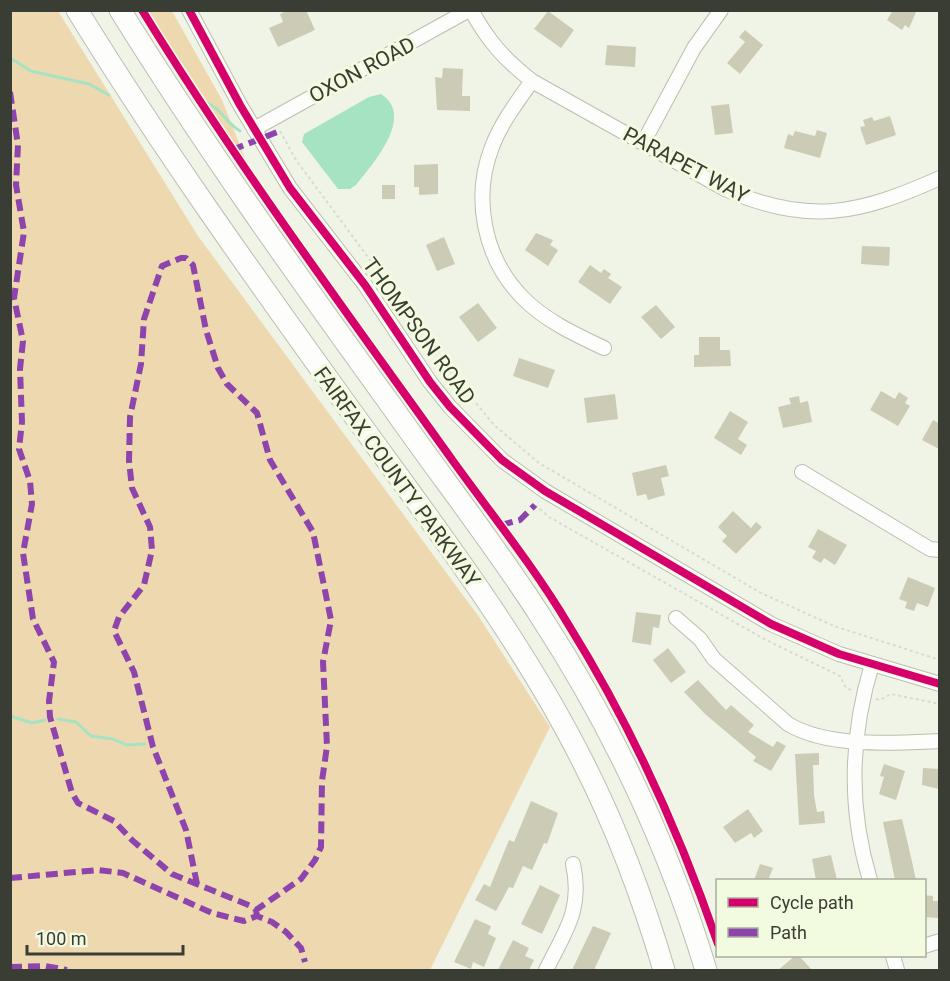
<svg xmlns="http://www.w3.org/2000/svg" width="950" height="981" font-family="Roboto,sans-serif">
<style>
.green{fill:#eed8af}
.water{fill:#a6e3c3}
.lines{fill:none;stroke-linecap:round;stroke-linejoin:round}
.stream{stroke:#a6e3c3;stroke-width:3}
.building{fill:#cccbb6}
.minor-casing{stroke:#bbbeb3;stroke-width:16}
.highway-casing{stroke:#bbbeb3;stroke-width:23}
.path{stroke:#d8d9d5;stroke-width:2;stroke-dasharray:3 3;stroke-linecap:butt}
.minor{stroke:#fdfdfb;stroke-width:14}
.highway{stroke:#fdfdfb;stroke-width:21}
.quiet{stroke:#8e44ad;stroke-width:6;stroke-dasharray:12 6;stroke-linecap:butt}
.cycleway-casing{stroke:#f2fae0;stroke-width:11}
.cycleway{stroke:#d6006c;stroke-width:8}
.labels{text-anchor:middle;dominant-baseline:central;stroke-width:6;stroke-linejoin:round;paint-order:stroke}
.street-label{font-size:21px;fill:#3a3d33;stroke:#f2fae0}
</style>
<rect width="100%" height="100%" fill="#f0f4e6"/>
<!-- green -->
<path class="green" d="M10,11h48l140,225 281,381 71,110 -120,243h-419z
M148,11h24l50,89 25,63z"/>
<!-- water -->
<path class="water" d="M381,94c35,22 -9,71 -25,91l-6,4h-12l-36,-47 2,-8 65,-37z"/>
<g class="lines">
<!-- stream -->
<path class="stream" d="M10,58l21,13 58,13 20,11
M204,102c17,5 21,20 36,29
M10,716l22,7 13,-3
M58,719l18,3 15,14 22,3 13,6 19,-1"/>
</g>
<!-- building -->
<path class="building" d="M288,10h18l9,20 -37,17 -9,-19 14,-6 -3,-8z
M893,10h24l-8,18 -4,-3 -3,5 -15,-10z
M548,11l26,19 -13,18 -27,-19z
M745,30l18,15 -23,29 -13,-11 18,-21 -6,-5z
M607,45l29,2 -1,20 -30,-2z
M443,68l20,1 -1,27h8v15l-33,-1 -2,-33 7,1z
M729,104l4,29 -18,2 -4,-29z
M890,116l6,19 -30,10 -6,-18 5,-1 -2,-6 9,-3 2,4z
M817,130l10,3 -7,25 -36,-10 4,-14 5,2 2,-5 20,5z
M438,164v30l-19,1v-8h-5v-22z
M382,185h13v14h-13z
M536,233l17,7 -3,5 8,5 -10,16 -23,-16z
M444,237l11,27 -18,7 -11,-26z
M862,246l28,1 -1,19 -28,-2z
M590,265l11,8 3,-4 7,5 -3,4 14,9 -12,17 -32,-22z
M478,303l19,25 -19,14 -19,-25z
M656,305l19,22 -14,12 -20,-22z
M699,337h21v13h10l1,16 -37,1v-12h5z
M519,358l36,12 -7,18 -35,-12z
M881,391l14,8 4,-7 9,6 -3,5 5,3 -12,20 -28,-16z
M615,394l3,25 -31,4 -3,-25z
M799,396l1,7 8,-2 4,21 -29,6 -5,-21 13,-3 -2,-6z
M730,411l18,11 -10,17 9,6 -6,10 -27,-17z
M933,420l6,3v26l-17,-9z
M666,465l3,11 -8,2 4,17 -17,5 -2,-6 -9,2 -5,-23z
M733,511l18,17 5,-6 6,5 -26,27 -14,-13 5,-5 -9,-9z
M818,529l29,16 -12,20 -11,-7 -3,5 -9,-5 4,-7 -8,-4z
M908,577l27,11 -7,19 -11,-4 -3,8 -9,-3 2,-6 -8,-3z
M636,612l25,3 -2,13 -6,-1 -2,18 -19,-3z
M668,648l18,24 -15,11 -18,-23z
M698,680l28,30 5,-5 23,20 -6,7 25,15 4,-6 9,5 -15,25 -18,-10 3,-4 -51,-43 -21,-22z
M819,753v12h-6l1,30 3,17 7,-1 1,12 -26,2 -4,-71z
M884,764l21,7 -9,29 -17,-6 5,-17 -4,-1z
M923,768l16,1v20l-17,-4z
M531,801l27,12 -11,31 -3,-1 -12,27 -9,-4 -10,22 -4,-1 -13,24 -21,-11 9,-16 6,3 19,-47 5,2z
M748,809l15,22 -9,7 -3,-5 -16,10 -12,-16z
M902,819l9,38 5,23h-21l-12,-58z
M831,855l6,25h-21l-4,-21z
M760,864l13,4 -5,12h-14z
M540,885l20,10 -18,39 -21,-10z
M924,895l9,1v5h6l-1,17 -14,-1z
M475,919l16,7 -3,8 8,4 -12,29 -11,-5 -2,7 -17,-7z
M593,926l18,7 -17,37h-22z
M513,940l16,8 -4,8 9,4 -5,10h-31z
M795,956h4l13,14h-34z"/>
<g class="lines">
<defs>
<path id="minor" d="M189,10l51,95 50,83 75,97 65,97 20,25 52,53 43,31 226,133 68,30 101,30
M471,10c18,32 32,48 61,71l193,108c84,37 134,25 215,-11
M532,81c-15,21 -31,42 -40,66 -20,51 -8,111 30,150 22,23 54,38 82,51
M254,129l215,-119
M643,143l51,-95 27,-38
M802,472l128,77 10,1
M676,618l24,21 14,20 74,65c40,24 106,19 152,17
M870,880c-22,-73 -20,-143 2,-216
M924,946l16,-5
M893,956l4,14
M546,970c19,-39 37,-60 27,-106"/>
<path id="highway" d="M77,10c83,135 174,262 266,390 85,118 176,234 241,364 34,67 59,135 80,206
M120,10c85,137 179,268 273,398 49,70 102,137 148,209 71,109 127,228 165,353"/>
</defs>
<!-- minor casing -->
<use href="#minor" class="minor-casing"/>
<!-- highway casing -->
<use href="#highway" class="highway-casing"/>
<!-- path -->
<path class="path" d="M280,131l16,29 100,135 43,63 55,67 45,38 222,130 73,33 106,34
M535,505l14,12 217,123 74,36 6,12 8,3
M876,699l4,1 11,-6 49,10"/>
<!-- minor -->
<use href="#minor" class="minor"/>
<!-- highway -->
<use href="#highway" class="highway"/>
<!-- quiet -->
<path class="quiet" d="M10,92l8,53 -2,40 8,47 -10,66 9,43 -3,28 2,53 -3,27 11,32 2,23 -9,49 10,66 21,43 -5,39 1,16 22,76 6,10 36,18 19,20 39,33 79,32 5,4 1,6
M232,150l48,-19
M501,525l19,-5 15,-15
M10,878l88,-8 25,3 89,40 32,8 13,-5 15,6 14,10 15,16 4,14
M197,884l-11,-54 -33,-83 -19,-75 -20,-41 5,-14 25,-32 8,-35 -2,-23 -18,-39 -3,-27 1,-44 11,-53 3,-45 18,-53 19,-8h5l7,7 13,65 12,38 9,16 30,29 13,47 43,72 18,88 -8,42 4,84 -5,35 -1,66 -6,13 -14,19 -45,31
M10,967l35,-1 22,4"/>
<defs>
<path id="cycleway" d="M142,10c96,156 205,303 311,451 39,54 81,106 115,163 63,101 111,207 150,320
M189,10l51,95 50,83 75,97 65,97 20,25 52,53 43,31 226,133 68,30 101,30"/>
</defs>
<!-- cycleway casing -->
<use href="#cycleway" class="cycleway-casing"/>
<!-- cycleway -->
<use href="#cycleway" class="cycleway"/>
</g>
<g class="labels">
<!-- street labels -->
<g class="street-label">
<text transform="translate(362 70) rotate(-28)">OXON ROAD</text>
<text transform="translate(686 165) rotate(28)">PARAPET WAY</text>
<text transform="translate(419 331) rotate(54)">THOMPSON ROAD</text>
<text transform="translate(397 477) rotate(54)">FAIRFAX COUNTY PARKWAY</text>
</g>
</g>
<!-- border -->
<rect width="950" height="981" fill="none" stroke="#3a3d33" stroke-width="24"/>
<!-- legend -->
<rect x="716" y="879" width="210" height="78" fill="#f2fae0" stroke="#a8ae9b" stroke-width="1.5"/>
<rect x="728" y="898" width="30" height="9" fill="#d6006c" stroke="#a8ae9b" stroke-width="1.5"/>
<text x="770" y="909" font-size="18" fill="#3a3d33">Cycle path</text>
<rect x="728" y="928" width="30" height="9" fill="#8e44ad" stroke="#a8ae9b" stroke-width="1.5"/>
<text x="770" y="939" font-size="18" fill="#3a3d33">Path</text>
<!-- scale -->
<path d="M27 945v9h156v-9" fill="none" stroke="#3a3d33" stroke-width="3"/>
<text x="36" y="945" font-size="18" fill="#3a3d33" stroke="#f2fae0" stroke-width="4.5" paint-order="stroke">100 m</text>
</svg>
